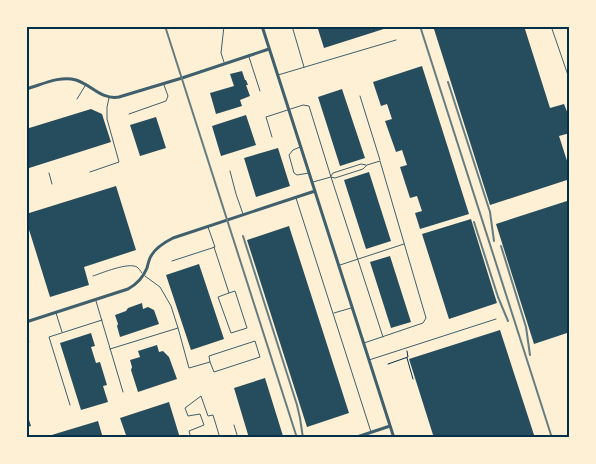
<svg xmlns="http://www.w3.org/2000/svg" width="596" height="464" font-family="'Open Sans',sans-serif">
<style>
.building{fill:#264d5e}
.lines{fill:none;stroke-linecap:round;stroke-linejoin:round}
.path{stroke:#003049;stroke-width:1}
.service{stroke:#3f606c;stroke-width:1}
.minor{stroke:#3f606c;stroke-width:3}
.rail{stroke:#657d81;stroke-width:2}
.neatline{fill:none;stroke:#003049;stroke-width:2}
</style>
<rect width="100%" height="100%" fill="#fdf0d5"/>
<!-- building -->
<path class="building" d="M317,26h73v1l-66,21z
M433,26h91l26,82 14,-4 6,15v14l-11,3 11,34v9l-80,26z
M422,66l47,148 -49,15 -5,-16 7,-2 -5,-15 -7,2 -10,-31 7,-2 -5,-15 -6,2 -11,-31 7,-2 -5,-15 -6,2 -8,-24z
M242,71l3,9h1l2,5h-2l4,11 -10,4 2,6 -26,8 -6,-21 24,-7 -4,-12z
M342,89l23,69 -25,8 -22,-69z
M91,109l11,5 9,28 -85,27v-40z
M246,115l10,30 -35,11 -9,-30z
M156,117l10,31 -26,8 -10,-31z
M278,148l12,38 -34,11 -12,-39z
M369,172l22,69 -25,8 -22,-69z
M116,186l20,64 -52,17 5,18 -39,12 -24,-77v-6z
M570,200v132l-36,12 -38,-120z
M471,219l26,84 -48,16 -27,-85z
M289,226l60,187 -42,14 -60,-187z
M390,256l21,66 -20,6 -21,-66z
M199,264l25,75 -33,11 -25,-75z
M142,303l1,6 5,-2 6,3 5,14 -39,13 -3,-11 1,-2 -3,-9 11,-4 2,-3z
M500,330l35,108h-101l-25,-79z
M91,333l4,13 -4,1 5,16 4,-1 7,23 -4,1 5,16 -27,8 -21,-67z
M157,345l2,7 4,-1 6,6 8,22 -39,13 -7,-22 1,-3 -2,-7 10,-3 -2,-6z
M265,378l18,58 -4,2h-30l-15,-50z
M169,402l11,36h-53l-7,-20z
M26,411l5,15 -5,1z
M98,421l5,17h-58v-1z"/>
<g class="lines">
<!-- path -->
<path class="path" d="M407,358l6,21
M388,364l20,-7 -1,-6"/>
<!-- service -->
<path class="service" d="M292,26l12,41
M551,26l19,55
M249,57l11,34
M224,62l-3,-9 3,-27
M278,75l118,-35
M360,96l20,64
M77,99l8,-13
M129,114l37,-13 2,-5 -4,-11
M272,137l-6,-20 37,-12 6,1 22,71 52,160
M300,147l-7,3 -4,5 5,18 3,2 12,-2
M230,171l6,23 7,20
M90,172l29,-10 -12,-43v-12l2,-9
M49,173l3,11
M331,176l2,-3 28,-9 5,1
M313,182l18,-5 4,1 28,-9 4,-4 13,-4 46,157 -3,5 -59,20
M296,198l75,234
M214,247l15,46 -11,4 13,36 16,-5 -12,-37 -6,2
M172,261l43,-14 -7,-20
M340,265l64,-21
M93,276c9,-3 35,-14 44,-9 1,1 4,4 5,6
M96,301l27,91
M56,313l6,19
M334,313l17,-5
M178,328l11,40 21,-6 -1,-6 46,-15 5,16 -46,15 -4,-10
M26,335l3,7 -3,1
M110,349l68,-21 -7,-22 -11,-19 -15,-11
M369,360l127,-41
M568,361l2,-1
M70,405l-21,-68 53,-17
M234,425l4,13
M191,438l-2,-7 15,-6 -4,-11 -12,2 -3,-8 16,-12 7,20 5,-1 7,23"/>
<!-- minor -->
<path class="minor" d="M262,26l132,412
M26,89c15,-4 34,-14 50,-9 16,5 25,20 43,17l63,-19 87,-29
M26,322l102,-33c9,-5 15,-11 19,-21 1,-4 2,-9 4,-12 5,-9 14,-14 22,-18l142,-47
M354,438l36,-12"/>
<!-- rail -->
<path class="rail" d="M165,26l132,412
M420,26l132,412
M448,82l42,130 4,29
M474,222l24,75 10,24
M243,236l54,169 3,13 3,20
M501,246l25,81 4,28"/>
</g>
<!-- border -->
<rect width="596" height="464" fill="none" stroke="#fdf0d5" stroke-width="55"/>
<rect x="28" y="28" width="540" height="408" class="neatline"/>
</svg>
